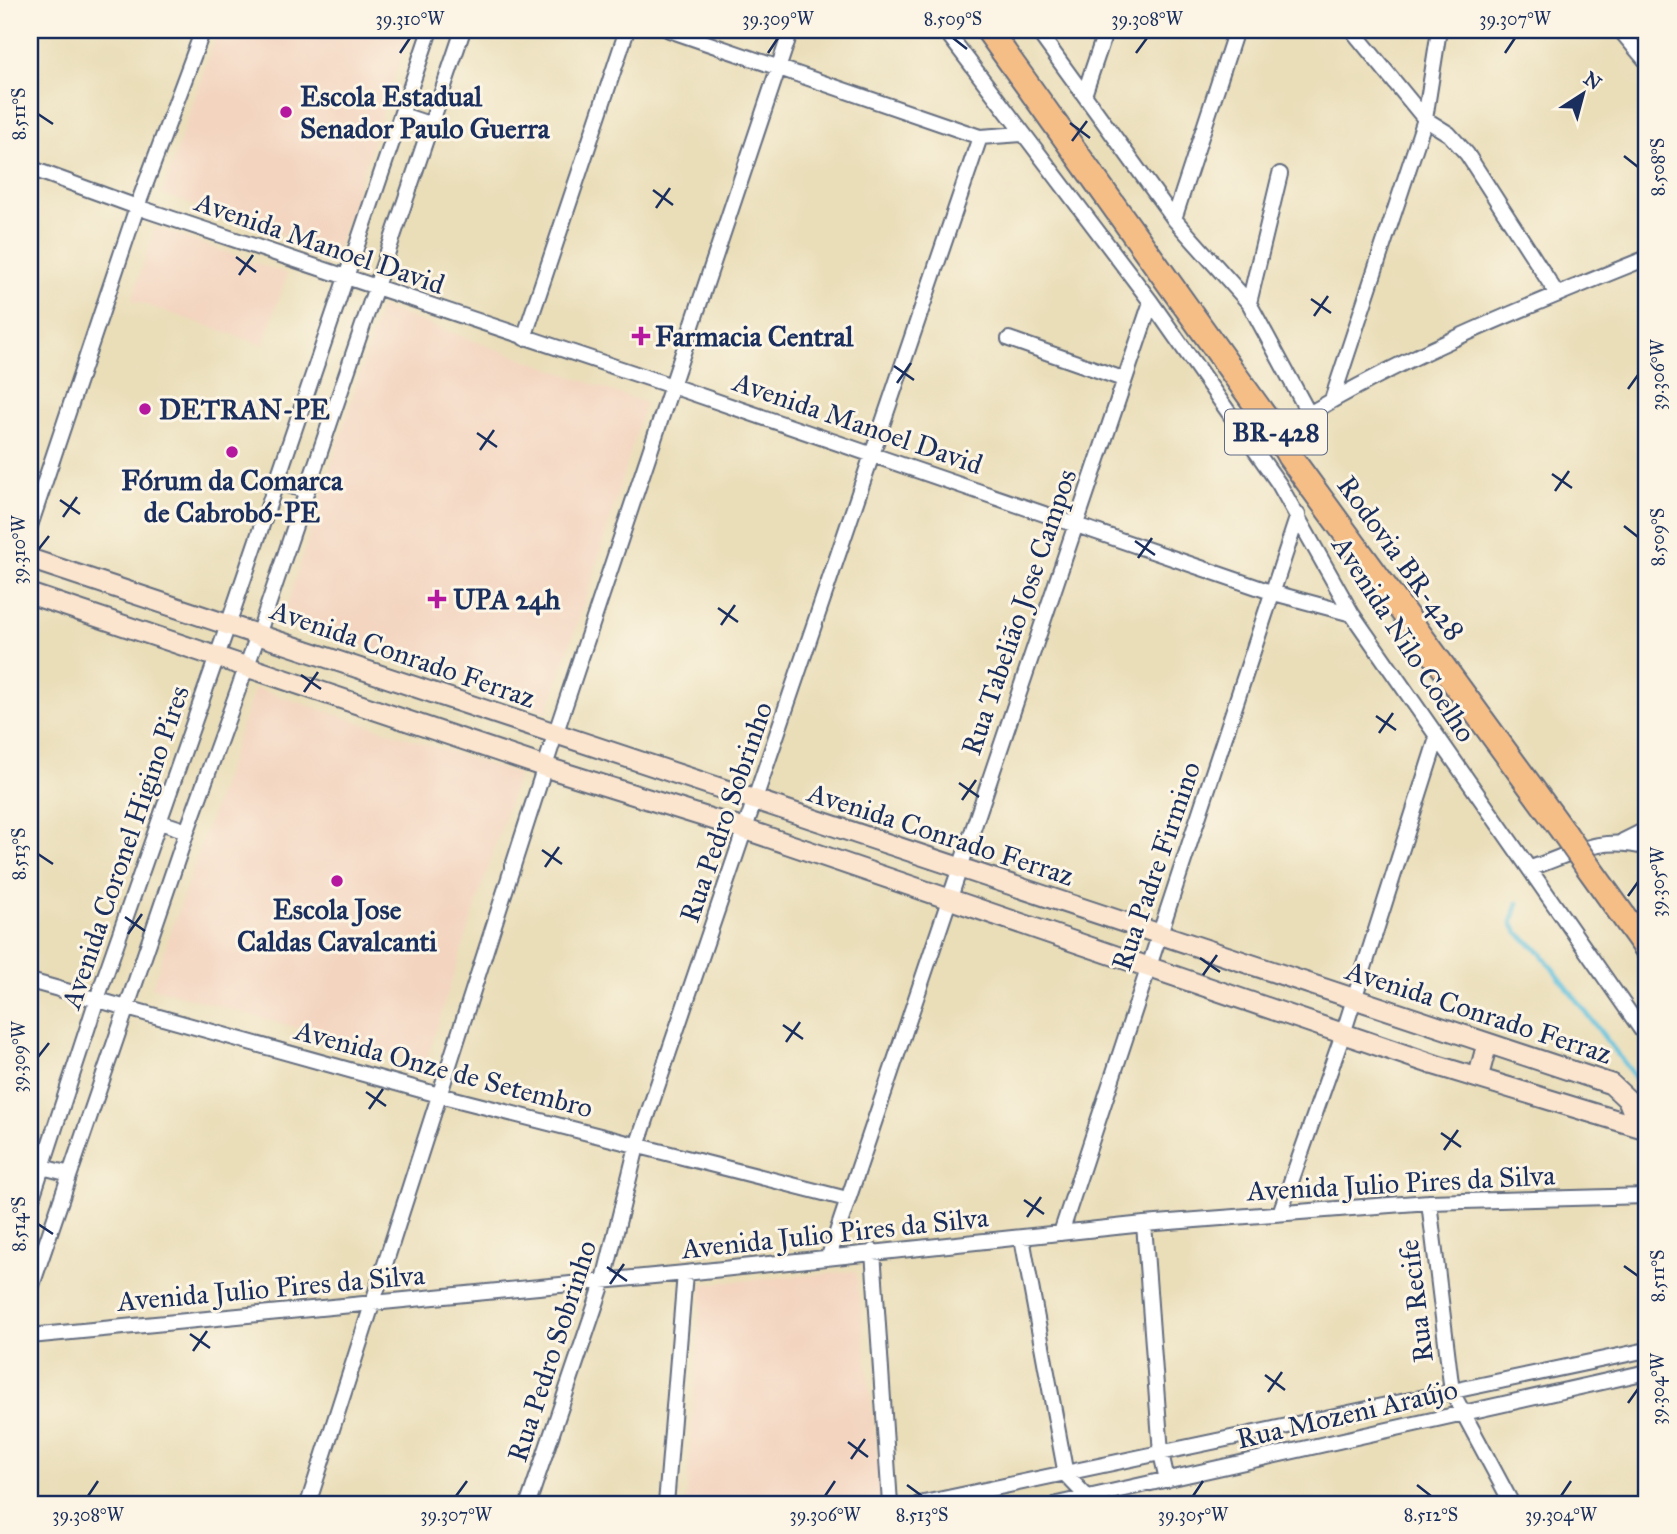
<svg xmlns="http://www.w3.org/2000/svg" width="1677" height="1534" font-family="'IM FELL Great Primer',serif">
<style>
.built{fill:#f3d4bf}
.lines{fill:none;stroke-linecap:round;stroke-linejoin:round}
.stream{stroke:#5ec0dc;stroke-width:5}
.street-casing{stroke:#636c7e;stroke-width:18}
.secondary-casing{stroke:#636c7e;stroke-width:23}
.highway-casing{stroke:#636c7e;stroke-width:28}
.street{stroke:#fff;stroke-width:14}
.secondary{stroke:#fbe5cf;stroke-width:19}
.highway{stroke:#f6be87;stroke-width:24}
.highway-bridge-casing{stroke:#636c7e;stroke-width:28;stroke-linecap:butt}
.highway-bridge{stroke:#f6be87;stroke-width:24}
.ticks{fill:none;stroke:#1b2f5e;stroke-width:2.5}
.poi-dot{fill:#b5179e;stroke:#fcf5e5;stroke-width:2.5}
.labels{text-anchor:middle;dominant-baseline:central;stroke-width:6;stroke-linejoin:round;paint-order:stroke}
.shield{fill:#fcf5e5;stroke:#5e6a86;stroke-width:2}
.shield-label{font-size:26px;font-weight:bold;fill:#1b2f5e}
.poi-label{font-size:28px;font-weight:bold;fill:#1b2f5e;stroke:#fcf5e5;text-anchor:start}
.street-label{font-size:28px;fill:#1b2f5e;stroke:#fcf5e5}
.neatline{fill:none;stroke:#1b2f5e;stroke-width:2.5}
.ticks-label{font-size:18px;text-anchor:middle;fill:#1b2f5e}
</style>
<rect width="100%" height="100%" fill="#fcf5e5"/>
<filter id="ink" filterUnits="userSpaceOnUse"><feTurbulence type="fractalNoise" baseFrequency=".0143" numOctaves="2"/><feDisplacementMap in="SourceGraphic" scale="14" xChannelSelector="R" yChannelSelector="G"/><feConvolveMatrix kernelMatrix="1 2 1 2 8 2 1 2 1" color-interpolation-filters="sRGB"/></filter>
<filter id="wash" filterUnits="userSpaceOnUse"><feTurbulence type="fractalNoise" baseFrequency=".00686" numOctaves="4" result="noise"/><feDisplacementMap in="SourceGraphic" scale="28" xChannelSelector="R" yChannelSelector="G"/><feGaussianBlur stdDeviation="1.57" result="paint"/><feColorMatrix in="noise" values="0 0 0 0 0 0 0 0 0 0 0 0 0 0 0 0 0 1.4 0 .05"/><feComposite in="paint" operator="in"/></filter>
<g filter="url(#wash)">
<rect width="100%" height="100%" fill="#eadeb9"/>
<!-- built -->
<path class="built" d="M218,30h192l-74,223 -174,-59z
M155,227l132,47 -24,71 -131,-45z
M381,307l264,96 -53,177 -45,132 -264,-94z
M255,688l263,86 -93,290 -273,-77z
M856,1271l27,233h-197l16,-220z"/>
<g class="lines">
<!-- stream -->
<path class="stream" d="M1518,903l-6,20 5,9 23,20 107,141"/>
</g>
</g>
<g filter="url(#ink)">
<g class="lines">
<defs>
<path id="street" d="M669,30l311,107 42,-3
M945,30l206,272 128,182 73,130 295,424
M1037,30l137,189 75,84 60,111
M1352,30l73,89 24,15 18,20 90,140
M1620,30l27,32
M30,33l1,-3
M1084,95l22,-65
M402,115l27,9
M30,168l107,39 535,179 602,207 78,21
M1174,219l62,-189
M1249,303l31,-129
M524,338l103,-308
M1009,339l114,40
M1333,397l92,-278 14,-89
M1277,434c110,-72 248,-127 370,-176
M277,482l30,9
M30,526l107,-319 66,-177
M160,822l27,9
M1623,841l24,-12
M1531,868c43,-15 70,-33 116,-20
M30,981l409,114 408,104
M42,1167l28,7
M1429,1202l23,190 60,112
M30,1204l67,-205 131,-374 202,-595
M1280,1213l63,-179 94,-296
M1144,1224l17,229 6,27
M1061,1233l237,-718
M1022,1238l44,237 28,29
M873,1251l17,253
M829,1256l322,-954
M30,1291l157,-460 71,-196 205,-605
M30,1336l655,-63 459,-49 285,-22 218,-6
M308,1504l247,-769 236,-705
M528,1504l76,-224 33,-134 343,-1009
M666,1504l19,-231
M919,1504l728,-154
M1057,1504l590,-132"/>
<path id="secondary" d="M30,559l1581,525 17,16 11,27
M30,594l515,173 202,63 688,235 204,62
M1478,1078l9,-34"/>
<path id="highway" d="M988,30l289,404 13,23 275,377
M1586,864l61,85"/>
</defs>
<!-- street casing -->
<use href="#street" class="street-casing"/>
<!-- secondary casing -->
<use href="#secondary" class="secondary-casing"/>
<!-- highway casing -->
<use href="#highway" class="highway-casing"/>
<!-- street -->
<use href="#street" class="street"/>
<!-- secondary -->
<use href="#secondary" class="secondary"/>
<!-- highway -->
<use href="#highway" class="highway"/>
<defs>
<path id="highway-bridge" d="M1565,834l21,30"/>
</defs>
<!-- highway-bridge casing -->
<use href="#highway-bridge" class="highway-bridge-casing"/>
<!-- highway-bridge -->
<use href="#highway-bridge" class="highway-bridge"/>
</g>
</g>
<!-- ticks -->
<path class="ticks" d="M953,38l14,11M400,53l10,-15M768,53l10,-15M1136,53l11,-15M1505,53l10,-15M38,114l15,10M1070,123l20,15M1072,141l15,-20M1624,156l14,11M653,190l20,15M656,208l14,-20M236,257l20,15M239,275l14,-20M1311,299l20,14M1314,316l14,-20M894,366l20,14M897,383l14,-20M1628,389l10,-14M477,433l20,14M480,450l14,-20M1552,474l20,14M1555,491l14,-20M60,500l20,14M63,517l14,-20M1624,526l14,11M1135,541l20,14M38,550l11,-14M1138,558l14,-20M718,608l20,14M721,625l14,-20M301,675l20,14M304,692l14,-20M1376,716l20,14M1379,733l14,-20M959,783l20,14M962,800l14,-20M542,850l20,14M38,854l15,10M545,867l14,-20M1628,896l10,-14M125,917l20,14M128,934l14,-20M1200,958l20,14M1203,975l14,-20M783,1025l20,14M786,1042l14,-20M38,1057l11,-14M366,1092l20,14M369,1109l14,-20M1441,1133l20,14M1444,1150l14,-20M1024,1200l20,14M1027,1217l14,-20M38,1224l15,10M1624,1266l14,10M607,1267l20,14M610,1284l14,-20M190,1334l20,14M193,1351l14,-20M1265,1375l20,15M1268,1392l14,-20M1628,1403l10,-14M848,1442l20,15M851,1459l14,-20M907,1485l15,11M1417,1485l14,11M88,1496l10,-15M456,1496l11,-15M825,1496l10,-15M1193,1496l10,-15M1561,1496l10,-15"/>
<!-- markers -->
<g class="poi-dot">
<circle cx="286" cy="112" r="7"/>
<path d="M637.5 325.5h7v7h7v7h-7v7h-7v-7h-7v-7h7z"/>
<circle cx="145" cy="409" r="7"/>
<circle cx="232" cy="452" r="7"/>
<path d="M433.5 588.5h7v7h7v7h-7v7h-7v-7h-7v-7h7z"/>
<circle cx="337" cy="881" r="7"/>
</g>
<g class="labels">
<!-- shield labels -->
<rect class="shield" x="1225" y="409.5" width="102" height="45" rx="5"/>
<g class="shield-label">
<text x="1276" y="432">BR-428</text>
</g>
<!-- poi labels -->
<g class="poi-label">
<text x="300" y="96">Escola Estadual<tspan x="300" dy="32">Senador Paulo Guerra</tspan></text>
<text x="655" y="336">Farmacia Central</text>
<text x="159" y="409">DETRAN-PE</text>
<text x="232" y="480" text-anchor="middle">Fórum da Comarca<tspan x="232" dy="32">de Cabrobó-PE</tspan></text>
<text x="453" y="599">UPA 24h</text>
<text x="337" y="909" text-anchor="middle">Escola Jose<tspan x="337" dy="32">Caldas Cavalcanti</tspan></text>
</g>
<!-- street labels -->
<g class="street-label">
<text transform="translate(320 243) rotate(19)">Avenida Manoel David</text>
<text transform="translate(858 423) rotate(19)">Avenida Manoel David</text>
<text transform="translate(1401 558) rotate(54)">Rodovia BR-428</text>
<text transform="translate(1019 612) rotate(-71)">Rua Tabelião Jose Campos</text>
<text transform="translate(1404 639) rotate(57)">Avenida Nilo Coelho</text>
<text transform="translate(403 654) rotate(19)">Avenida Conrado Ferraz</text>
<text transform="translate(726 812) rotate(-71)">Rua Pedro Sobrinho</text>
<text transform="translate(941 834) rotate(18)">Avenida Conrado Ferraz</text>
<text transform="translate(125 847) rotate(-71)">Avenida Coronel Higino Pires</text>
<text transform="translate(1156 866) rotate(-71)">Rua Padre Firmino</text>
<text transform="translate(1479 1012) rotate(18)">Avenida Conrado Ferraz</text>
<text transform="translate(444 1069) rotate(15)">Avenida Onze de Setembro</text>
<text transform="translate(1401 1183) rotate(-3)">Avenida Julio Pires da Silva</text>
<text transform="translate(835 1233) rotate(-6)">Avenida Julio Pires da Silva</text>
<text transform="translate(271 1288) rotate(-5)">Avenida Julio Pires da Silva</text>
<text transform="translate(1416 1301) rotate(-97)">Rua Recife</text>
<text transform="translate(552 1351) rotate(-72)">Rua Pedro Sobrinho</text>
<text transform="translate(1347 1414) rotate(-13)">Rua Mozeni Araújo</text>
</g>
</g>
<!-- margin -->
<rect width="1677" height="1534" fill="none" stroke="#fcf5e5" stroke-width="77"/>
<!-- north arrow -->
<g transform="translate(1583 94) rotate(36)" stroke="#fcf5e5" stroke-width="5" paint-order="stroke">
<path d="M0-5L12 26L0 18L-12 26Z" fill="#1b2f5e"/>
<text y="-10" font-size="19" font-weight="bold" text-anchor="middle" fill="#1b2f5e">N</text>
</g>
<rect x="38" y="38" width="1600" height="1458" class="neatline"/>
<g class="ticks-label">
<text x="410" y="25">39.310°W</text>
<text x="778" y="25">39.309°W</text>
<text x="953" y="25">8.509°S</text>
<text x="1147" y="25">39.308°W</text>
<text x="1515" y="25">39.307°W</text>
<text transform="translate(19 114) rotate(-90)" y="6">8.511°S</text>
<text transform="translate(1658 167) rotate(-90)" y="6">8.508°S</text>
<text transform="translate(1658 375) rotate(-90)" y="6">39.306°W</text>
<text transform="translate(1658 537) rotate(-90)" y="6">8.509°S</text>
<text transform="translate(19 550) rotate(-90)" y="6">39.310°W</text>
<text transform="translate(19 854) rotate(-90)" y="6">8.513°S</text>
<text transform="translate(1658 882) rotate(-90)" y="6">39.305°W</text>
<text transform="translate(19 1057) rotate(-90)" y="6">39.309°W</text>
<text transform="translate(19 1224) rotate(-90)" y="6">8.514°S</text>
<text transform="translate(1658 1276) rotate(-90)" y="6">8.511°S</text>
<text transform="translate(1658 1389) rotate(-90)" y="6">39.304°W</text>
<text x="88" y="1521">39.308°W</text>
<text x="456" y="1521">39.307°W</text>
<text x="825" y="1521">39.306°W</text>
<text x="922" y="1521">8.513°S</text>
<text x="1193" y="1521">39.305°W</text>
<text x="1431" y="1521">8.512°S</text>
<text x="1561" y="1521">39.304°W</text>
</g>
</svg>
